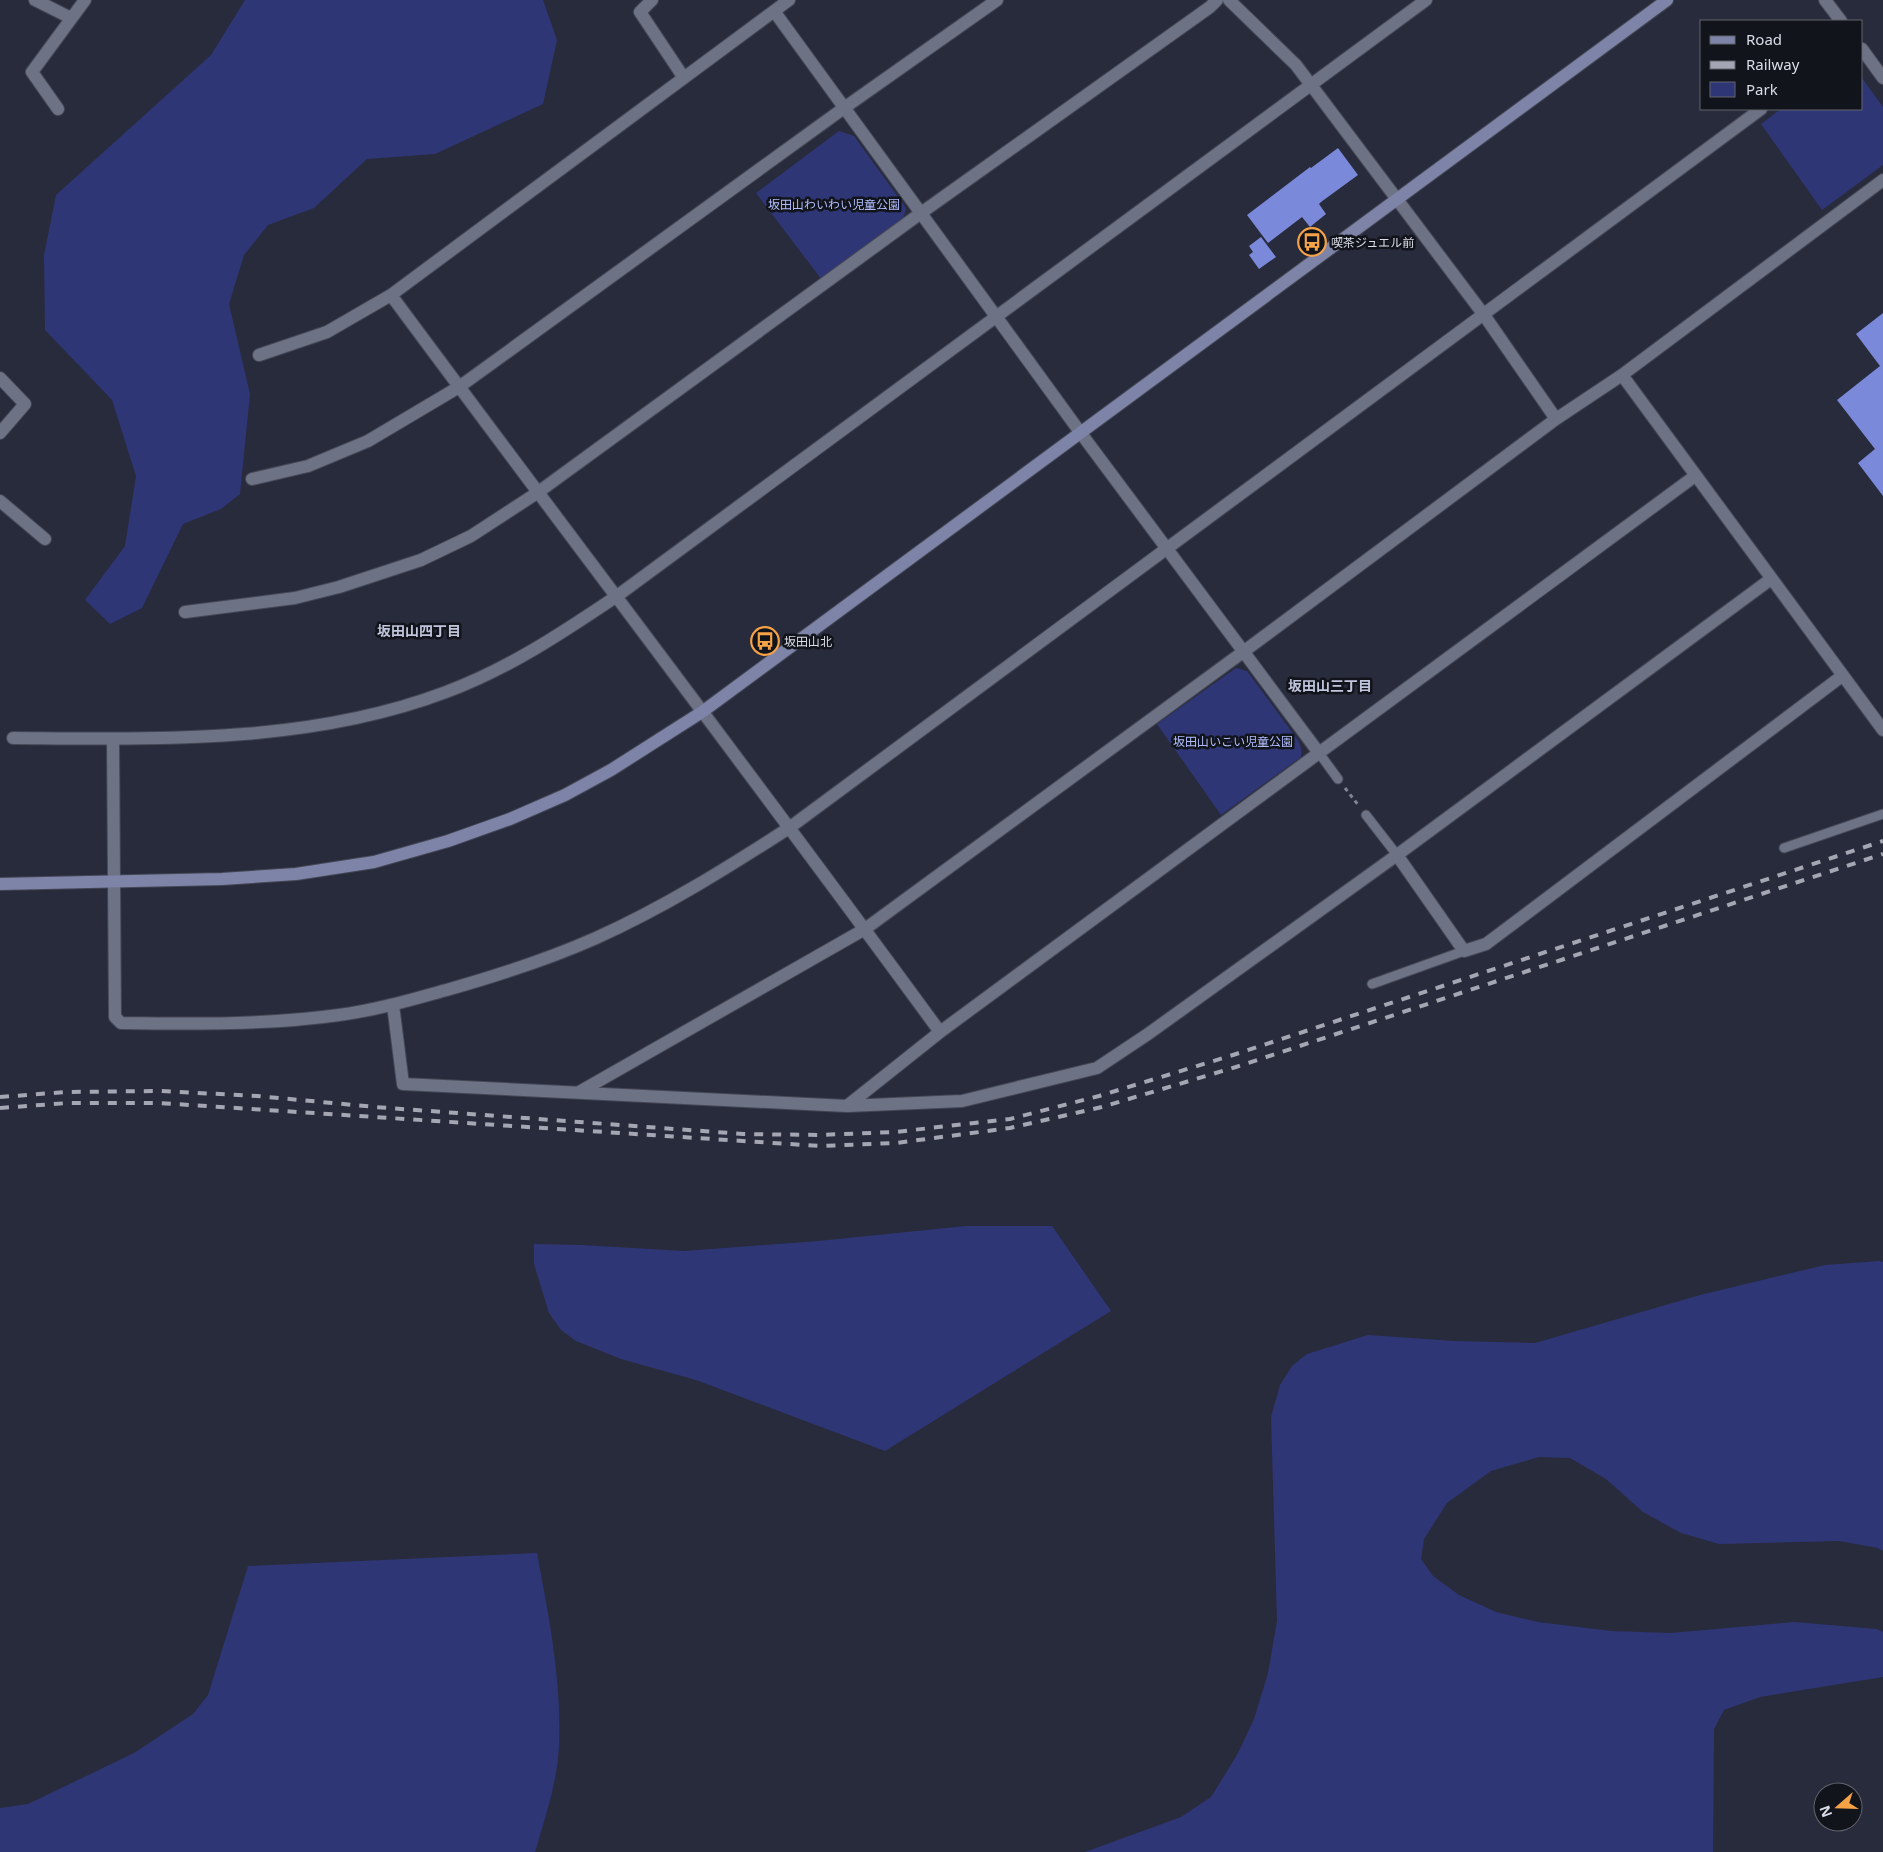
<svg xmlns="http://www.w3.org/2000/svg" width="1883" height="1852" font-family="'Noto Sans','Noto Sans JP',sans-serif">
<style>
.green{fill:#2f3676}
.building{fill:#7b89da}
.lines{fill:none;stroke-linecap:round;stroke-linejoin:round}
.lane-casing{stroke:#454755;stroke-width:11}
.street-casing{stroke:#454755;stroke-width:14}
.secondary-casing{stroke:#454755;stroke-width:14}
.path{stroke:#808390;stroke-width:3;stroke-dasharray:4 4;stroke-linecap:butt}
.lane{stroke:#6d7285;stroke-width:9}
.street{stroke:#6d7285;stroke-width:12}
.secondary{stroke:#7d84a8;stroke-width:12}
.rail{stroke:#a4a6b3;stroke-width:4;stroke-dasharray:9 9;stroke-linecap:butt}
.labels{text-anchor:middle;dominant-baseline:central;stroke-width:5;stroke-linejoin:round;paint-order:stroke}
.park-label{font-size:12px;fill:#b0bdfd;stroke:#12141b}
.poi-label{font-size:12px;fill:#dadce7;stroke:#12141b;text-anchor:start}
.neighbourhood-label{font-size:14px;font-weight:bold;fill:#c0c5db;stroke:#12141b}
</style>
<rect width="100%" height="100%" fill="#282b3b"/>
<!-- green -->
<path class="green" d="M245,0h298l14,40 -14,64 -108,50 -68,5 -53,49 -46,17 -24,30 -15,49 21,90 -10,100 -19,15 -38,15 -41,84 -32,16 -25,-24 40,-54 11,-70 -24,-76 -67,-70 -1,-75 12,-60 155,-140z
M1862,78l21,29v58l-61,45 -61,-86 20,-15h81z
M839,131l15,5 50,69 2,4 -4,14 -80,57 -66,-87z
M1236,668l11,3 51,69c3,6 4,10 3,17l-80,58 -64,-91z
M966,1226h86l59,85 -226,140 -189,-71 -75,-21 -45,-18 -15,-11 -12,-17 -15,-49v-20l47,1 103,6 134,-10z
M1879,1261l4,1v289l-5,-3 -39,-7 -120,3 -38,-11 -38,-21 -37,-33 -36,-21 -31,-1 -48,14 -44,32 -23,36 -3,20 12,17 26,19 37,17 42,10 73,9 60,2 123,-11 83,7 6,3v45l-123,20 -36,13 -10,19 -1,123h-628l96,-35 30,-20 26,-42 17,-36 14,-46 9,-52 -6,-204 9,-32 12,-19 15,-12 61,-19 86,6 81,2 165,-48 125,-30z
M537,1553c12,64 25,129 22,194 -2,36 -14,71 -24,105h-535v-44l28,-4 106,-51 59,-39 15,-19 40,-129z"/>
<!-- building -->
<path class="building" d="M1338,148l20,27 -37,27 -2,2 7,10 -16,13 -8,-10 -34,26 -21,-28 63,-48 1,1z
M1261,237l15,20 -17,12 -10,-14 4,-3 -4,-6z
M1883,313v183l-25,-33 17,-14 -38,-49 43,-34 -24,-32z"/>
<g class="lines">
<defs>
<path id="lane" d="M1319,753l19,26
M1366,815l31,40
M1784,848l99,-34
M1372,984l92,-33"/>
<path id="street" d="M35,0l36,18
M652,0l-12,12 44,66
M1229,0l67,65 188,250 72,104
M1825,0l16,21
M774,11l306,421 239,321
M1862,49l21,29
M58,109l-26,-37 53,-72
M391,295c182,246 368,489 549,737
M259,355l68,-23 64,-37 398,-295
M1622,375l261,355
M0,378l25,26 -25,29
M252,479l56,-13 60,-25 91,-54 385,-279 153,-108
M0,501l45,38
M185,612l110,-14 44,-11 82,-27 50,-24 66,-43 384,-280 289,-206 7,-7
M13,738c145,1 296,6 433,-46 62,-23 116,-59 171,-96l809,-596
M113,739l2,278 6,6c73,1 146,2 218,-8 38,-5 74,-16 111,-26 49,-14 99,-30 146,-51 67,-30 131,-70 193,-110l972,-719
M1397,855l67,96 22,-7 356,-268
M393,1005l10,79 444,22 115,-5 135,-33 51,-34 249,-179 374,-276
M581,1091l284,-162 378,-277 313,-233 66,-44 261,-195
M847,1106l93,-74 755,-556"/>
<path id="secondary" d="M0,884l222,-5 74,-5 78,-12 74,-21 62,-22 55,-24 46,-25 91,-58 965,-712"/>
</defs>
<!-- lane casing -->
<use href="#lane" class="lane-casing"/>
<!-- street casing -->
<use href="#street" class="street-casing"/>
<!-- secondary casing -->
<use href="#secondary" class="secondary-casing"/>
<!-- path -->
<path class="path" d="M1345,788l14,18"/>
<!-- lane -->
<use href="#lane" class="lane"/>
<!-- street -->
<use href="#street" class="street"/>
<!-- secondary -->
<use href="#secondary" class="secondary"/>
<!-- rail -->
<path class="rail" d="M0,1097l66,-5 95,-1 96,5 118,11 368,27 76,1 76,-3 115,-13 89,-23 134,-41 650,-214
M0,1108l68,-5h91l661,43 76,-3 114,-15 92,-21 134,-40 647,-213"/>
</g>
<!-- icons -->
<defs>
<symbol id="bus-ring" viewBox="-11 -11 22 22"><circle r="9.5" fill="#12141b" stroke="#f6a247" stroke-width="1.5"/><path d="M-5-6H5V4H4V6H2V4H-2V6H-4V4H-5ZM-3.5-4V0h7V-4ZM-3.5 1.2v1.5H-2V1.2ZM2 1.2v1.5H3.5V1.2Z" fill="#f6a247"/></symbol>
</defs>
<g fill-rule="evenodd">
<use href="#bus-ring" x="1296" y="226" width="32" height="32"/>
<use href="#bus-ring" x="749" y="625" width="32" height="32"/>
</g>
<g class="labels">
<!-- park labels -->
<g class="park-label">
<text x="834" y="204">坂田山わいわい児童公園</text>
<text x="1233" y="741">坂田山いこい児童公園</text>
</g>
<!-- poi labels -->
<g class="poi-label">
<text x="1331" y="242">喫茶ジュエル前</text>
<text x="784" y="641">坂田山北</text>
</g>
<!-- neighbourhood labels -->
<g class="neighbourhood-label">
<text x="419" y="630">坂田山四丁目</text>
<text x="1330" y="685">坂田山三丁目</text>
</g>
</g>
<!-- legend -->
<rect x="1700" y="20" width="162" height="90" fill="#12141b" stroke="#62646d"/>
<rect x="1710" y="36" width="25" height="8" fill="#7d84a8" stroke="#62646d"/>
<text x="1746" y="45" font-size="15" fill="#dadce7">Road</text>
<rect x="1710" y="61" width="25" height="8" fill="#a4a6b3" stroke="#62646d"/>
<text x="1746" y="70" font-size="15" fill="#dadce7">Railway</text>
<rect x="1710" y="82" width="25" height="15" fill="#2f3676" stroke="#62646d"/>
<text x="1746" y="95" font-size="15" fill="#dadce7">Park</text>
<!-- north arrow -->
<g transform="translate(1838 1807) rotate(250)"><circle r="24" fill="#12141b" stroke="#62646d"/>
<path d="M0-4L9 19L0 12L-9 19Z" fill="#f6a247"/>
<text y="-8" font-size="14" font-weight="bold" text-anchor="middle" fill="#dadce7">N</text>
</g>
</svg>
